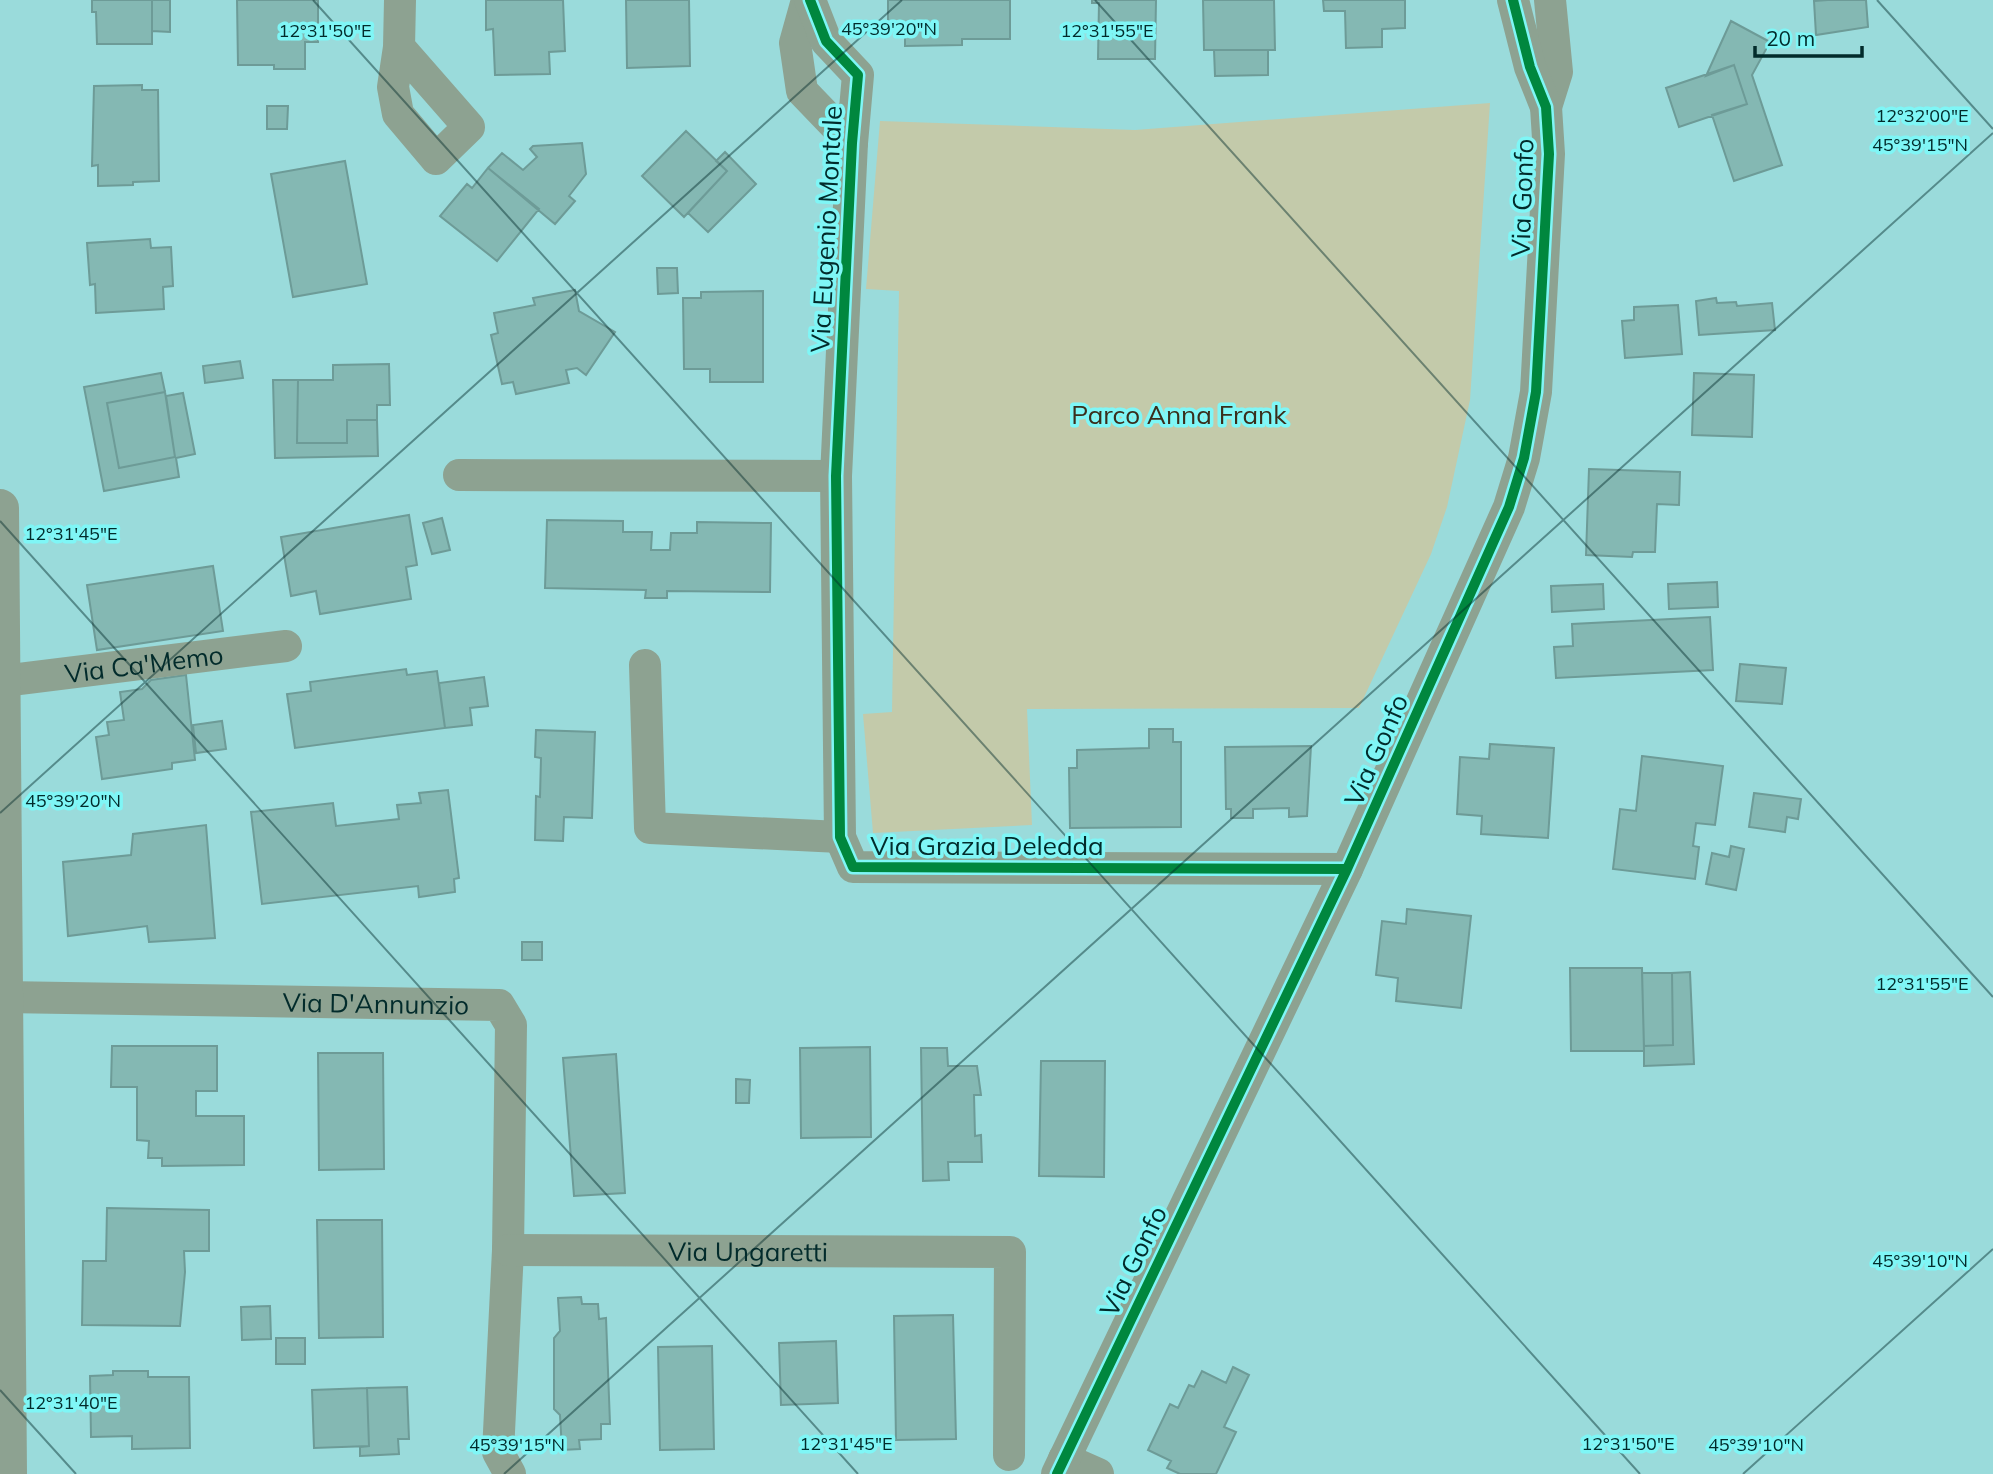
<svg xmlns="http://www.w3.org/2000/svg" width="1993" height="1474" font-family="Mulish,sans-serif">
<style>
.green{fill:#c3caaa}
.building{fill:#84b8b3;stroke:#6d9b97;stroke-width:2}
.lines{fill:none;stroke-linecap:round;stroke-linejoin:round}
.minor{stroke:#8da291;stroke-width:32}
.tertiary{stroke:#8da291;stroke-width:38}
.cycleway-casing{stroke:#7ff6f6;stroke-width:15}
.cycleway{stroke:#00873e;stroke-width:10}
.ticks{fill:none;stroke:#022b2b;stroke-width:2;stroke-opacity:0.45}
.labels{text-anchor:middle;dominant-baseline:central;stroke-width:7;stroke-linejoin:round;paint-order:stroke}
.street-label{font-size:26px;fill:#022b2b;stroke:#7ff6f6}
.park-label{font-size:26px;fill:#3a2e1c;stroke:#7ff6f6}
.ticks-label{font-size:18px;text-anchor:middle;fill:#022b2b;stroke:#7ff6f6;stroke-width:7;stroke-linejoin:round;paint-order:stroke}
</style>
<rect width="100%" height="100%" fill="#9adbdb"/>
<!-- green -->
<path class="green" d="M1490,103l-20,297 -23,107 -16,47 -72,154 -332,1 5,116 -159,8 -10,-119 29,-2 7,-421 -33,-2 14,-168 255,9z"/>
<!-- building -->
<path class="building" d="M92,0h60v44h-55l-1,-32h-4z
M152,0h18v32l-18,-1z
M237,0h81v42h-13v27h-31v-4h-36z
M486,0h77l2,51 -16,1 1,22 -55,1 -2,-46 -7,1z
M626,0h63l1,66 -63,2z
M888,0h122v39h-48v6l-57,1v-20l-17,1z
M1092,0h64l-1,59h-57l1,-56h-7z
M1203,0h71l1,50h-71z
M1323,0h82v28l-23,1v18l-36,1 -1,-37h-21z
M1828,0h38l2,27 -52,8 -2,-34z
M1731,21l39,21 -18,33 30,90 -48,16 -22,-66 35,-11 -13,-39 -28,11z
M1214,50h54v25l-53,1z
M1734,65l13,39 -68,23 -13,-39z
M142,85v5h16l1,91 -26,1v3l-35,1v-21l-6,1 2,-80z
M267,106h21l-1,23h-20z
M686,131l41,40 -43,46 -42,-41z
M582,143l4,31 -17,22 6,5 -20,23 -67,-56 14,-15 21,17 14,-13 -7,-8 3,-3z
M725,152l31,32 -48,48 -20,-19 39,-42 -11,-10z
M345,161l22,123 -74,13 -22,-123z
M488,168l51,41 -42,52 -57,-45 27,-32 5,4z
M150,239l1,9 20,-1 2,39 -10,1 1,22 -68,4 -1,-29 -5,1 -3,-42z
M657,268h20l1,25 -20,1z
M575,290l4,21 36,21 -29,43 -9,-7 -11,2 3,13 -53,11 -3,-12 -11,2 -11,-49 7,-2 -4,-20 41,-8 -2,-7z
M763,291v91h-53v-13h-26l-1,-71h18v-6z
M1716,298l1,5 19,-1 1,4 35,-3 3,27 -76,5 -3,-34z
M1678,305l4,49 -57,4 -3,-37 12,-1v-13z
M240,361l3,17 -38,5 -2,-17z
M389,364l1,41h-13v15h-30v23h-50l1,-63h35v-15z
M161,373l4,19 -58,11 12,65 56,-11 -9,-61 17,-3 12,61 -19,4 3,19 -75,14 -20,-104z
M1694,373l60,2 -2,62 -60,-2z
M273,380h25l-1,63h50v-23h30l1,36 -103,2z
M165,392l10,65 -56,11 -12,-65z
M1589,469l91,3 -1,33 -22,-1 -2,48h-22l-1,5 -46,-2z
M409,515l8,50 -11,2 5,32 -91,15 -4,-23 -25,5 -10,-59z
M442,518l8,32 -18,4 -9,-31z
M547,520l76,1v11h29l-1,18h19l1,-17h26v-11l74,1 -1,69 -103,-1v7h-22l1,-8 -101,-2z
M213,566l10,65 -126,19 -10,-65z
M1717,582l1,25 -49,2 -1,-25z
M1603,584l1,25 -52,3 -1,-26z
M1710,617l3,53 -157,8 -2,-31 19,-1 -1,-22z
M1740,664l46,4 -4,36 -46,-3z
M406,669l1,6 30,-4 8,57 -150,20 -8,-54 24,-3 -1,-9z
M186,675l9,85 -23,3v6l-70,10 -6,-42 13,-2 -2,-13 17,-2 -4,-28 22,-3 9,-9z
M484,677l4,29 -18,2 2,17 -27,3 -6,-45z
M222,721l4,28 -30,4 -3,-28z
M1149,729h24v13h8v85l-111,1 -1,-60h8v-18l72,-2z
M536,730l59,2 -3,86 -28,-1 -1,24 -28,-1 1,-44 4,1 1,-39 -6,-1z
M1490,744l64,4 -6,90 -67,-4 1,-18 -25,-2 3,-57 29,2z
M1311,746l-4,70 -18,1v-9l-36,1v9h-22v-9h-5l-1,-62z
M1642,756l81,10 -8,59 -19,-2 -3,23 6,1 -4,32 -82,-10 7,-60 16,2z
M448,790l11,88 -5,1 1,13 -36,5 -1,-11 -156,18 -11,-92 82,-9 3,23 63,-7 -2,-14 24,-2 -2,-10z
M1754,793l47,6 -3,20 -11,-2 -2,15 -36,-5z
M206,825l9,113 -66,4 -2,-16 -79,10 -5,-74 68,-7 2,-21z
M1731,846l13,3 -8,41 -30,-6 6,-31 17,4z
M1407,909l64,7 -10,92 -65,-7 2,-23 -22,-3 6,-54 24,3z
M522,942h20v18h-20z
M1570,968h72l2,83h-73z
M1690,972l4,92 -50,2v-20l29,-1 -1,-72z
M1642,973h30l1,72 -29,1z
M112,1046h105v45h-21v25h48v49l-82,1v-8h-14l1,-17 -12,-1v-53h-26z
M870,1047l1,90 -70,1 -1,-90z
M921,1048h26l1,18h29l4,29h-7l1,41 6,-1 1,27h-34l1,18 -26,1z
M318,1053h65l1,116 -65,1z
M616,1054l9,139 -51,3 -11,-138z
M1041,1061h64l-1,116 -65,-1z
M736,1079l14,1 -1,23h-13z
M107,1208l102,2v41h-25l1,21 -5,54 -98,-1 1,-64h23z
M317,1220h65l1,117 -64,1z
M581,1297l1,7h16l1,15 7,-1 4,106h-9v15l-22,1 1,9 -18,1 -2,-35 -6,-6v-71l6,-7 -2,-33z
M270,1306l1,33 -29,1 -1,-33z
M953,1315l3,124 -60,1 -2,-124z
M276,1338h29v26h-29z
M836,1341l2,62 -57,2 -2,-62z
M712,1346l2,103 -54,1 -2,-103z
M1233,1367l16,8 -25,52 12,5 -20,42h-36l-13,-6 4,-7 -23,-11 22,-46 8,4 11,-23 5,2 8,-16 24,12z
M113,1371h35v6h41l1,71 -58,1v-13l-41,1 -1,-61 23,-1z
M407,1387l2,52h-11l1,15 -39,2v-9l9,-1 -2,-58z
M367,1388l2,58 -55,2 -2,-58z"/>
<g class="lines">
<!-- minor -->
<g class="minor">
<path d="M807,0l-12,43 7,48 50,52"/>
<path d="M810,0l16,41 32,34 -6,68 -16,333 4,361 13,30 494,2"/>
<path d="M399,47l70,80 -33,32 -38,-45 -5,-27 6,-40 1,-47"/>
<path d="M1546,107l11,-35 -7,-72"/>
<path d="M459,475l377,1"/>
<path d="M645,665l5,163 190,9"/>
<path id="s1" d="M3,681l283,-35"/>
<path id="s2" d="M3,997l496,8 12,20 -3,225 -10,202 12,22"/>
<path id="s3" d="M508,1250l502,2 -1,203"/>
<path d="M1064,1459l34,15"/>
<path d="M1057,1474l290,-605 162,-362 15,-49 12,-66 13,-238 -3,-47 -16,-40 -17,-67"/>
</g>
<!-- tertiary -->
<path class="tertiary" d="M0,508l8,966"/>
<defs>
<path id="cycleway" d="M810,0l16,41 32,34 -6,68 -16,333 4,361 13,30 494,2
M1057,1474l290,-605 162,-362 15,-49 12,-66 13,-238 -3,-47 -16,-40 -17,-67"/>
</defs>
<!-- cycleway casing -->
<use href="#cycleway" class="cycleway-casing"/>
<!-- cycleway -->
<use href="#cycleway" class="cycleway"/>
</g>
<!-- ticks -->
<path class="ticks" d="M313,0l1327,1474M1095,0l898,997M1877,0l116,129M0,521l858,953M0,813l902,-813M0,1390l76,84M504,1474l1489,-1341M1743,1474l250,-225"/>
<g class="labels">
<!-- street labels -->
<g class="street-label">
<text transform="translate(1522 198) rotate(-88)">Via Gonfo</text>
<text transform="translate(826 229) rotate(-87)">Via Eugenio Montale</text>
<text stroke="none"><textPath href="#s1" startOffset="142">Via Ca'Memo</textPath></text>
<text transform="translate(1376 750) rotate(-66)">Via Gonfo</text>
<text x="987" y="845">Via Grazia Deledda</text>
<text stroke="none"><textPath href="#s2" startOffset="373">Via D'Annunzio</textPath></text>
<text stroke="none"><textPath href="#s3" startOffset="240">Via Ungaretti</textPath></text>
<text transform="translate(1133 1261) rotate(-64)">Via Gonfo</text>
</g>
<!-- park labels -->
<g class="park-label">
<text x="1179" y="414">Parco Anna Frank</text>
</g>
</g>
<g class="ticks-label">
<text x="889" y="35">45°39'20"N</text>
<text x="325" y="37">12°31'50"E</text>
<text x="1107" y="37">12°31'55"E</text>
<text x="1922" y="122">12°32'00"E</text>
<text x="1920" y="151">45°39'15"N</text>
<text x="71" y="540">12°31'45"E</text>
<text x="73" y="807">45°39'20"N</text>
<text x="1922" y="990">12°31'55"E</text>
<text x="1920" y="1267">45°39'10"N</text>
<text x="71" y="1409">12°31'40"E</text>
<text x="846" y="1450">12°31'45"E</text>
<text x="1628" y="1450">12°31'50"E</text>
<text x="517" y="1451">45°39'15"N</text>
<text x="1756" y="1451">45°39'10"N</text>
</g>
<!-- scale -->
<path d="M1755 46v10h107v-10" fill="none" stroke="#022b2b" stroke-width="3.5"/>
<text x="1766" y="46" font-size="21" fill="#022b2b" stroke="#7ff6f6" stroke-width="5" paint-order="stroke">20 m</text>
</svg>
